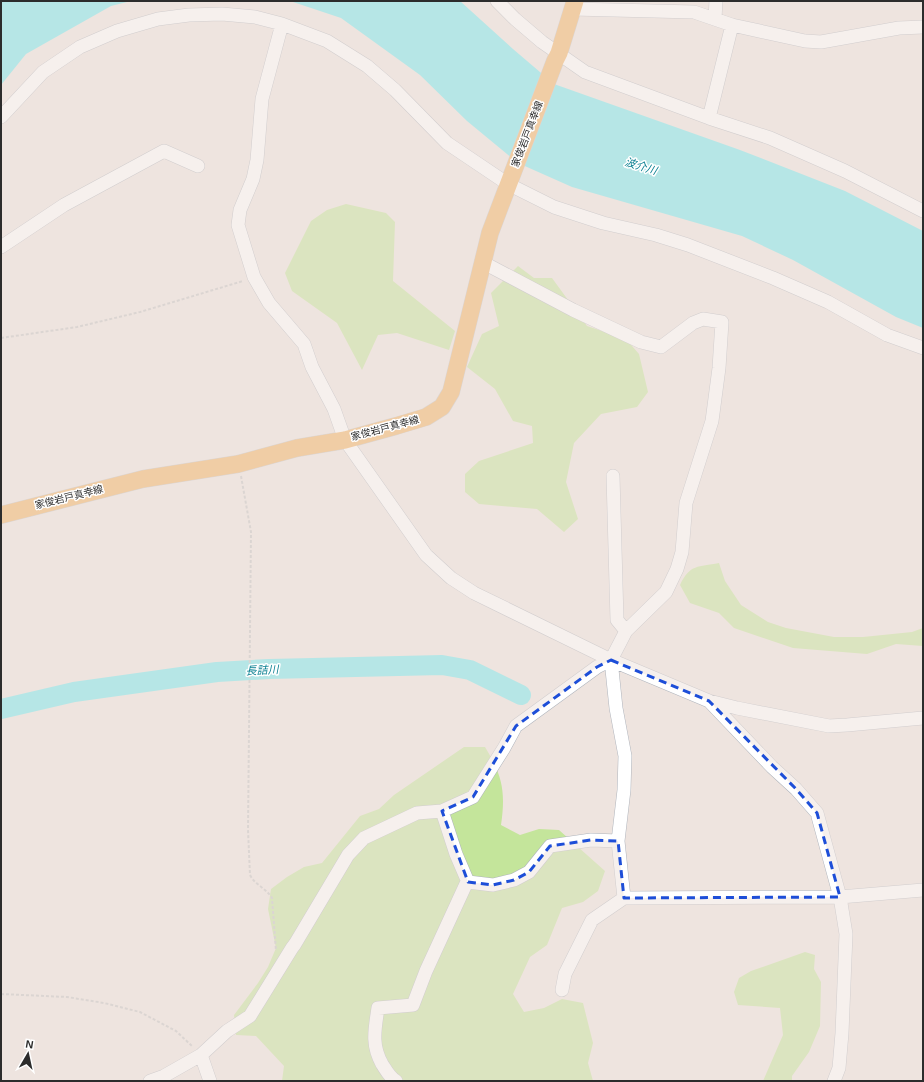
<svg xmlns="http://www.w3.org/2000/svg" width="924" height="1082" font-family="Helvetica,'Noto Sans JP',sans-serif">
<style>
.green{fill:#c4e59b}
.water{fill:#72e9f0}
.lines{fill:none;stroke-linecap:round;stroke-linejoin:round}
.river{stroke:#72e9f0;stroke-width:20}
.minor-casing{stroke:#afb4bc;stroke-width:14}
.major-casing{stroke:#c4c4c4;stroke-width:18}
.path{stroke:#c4c4c4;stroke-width:2;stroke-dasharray:3 2;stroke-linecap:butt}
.minor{stroke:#fff;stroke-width:13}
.major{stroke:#f2b160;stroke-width:17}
.marked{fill:none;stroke:#1d4ed8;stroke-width:3;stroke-dasharray:8 5;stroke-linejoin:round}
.labels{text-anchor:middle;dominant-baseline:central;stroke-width:3;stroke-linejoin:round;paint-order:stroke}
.street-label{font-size:10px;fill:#2c2c2c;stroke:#fff}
.water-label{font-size:11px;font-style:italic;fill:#0c8192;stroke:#fff}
</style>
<rect width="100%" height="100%" fill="#eee4df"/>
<!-- green -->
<path class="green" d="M346,204l40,9 9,9 -2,59 62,50 -6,19 -52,-17 -19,2 -16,35 -25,-47 -45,-32 -7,-18 26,-52 16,-11z
M518,266l16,12h18l35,48 39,13 13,15 9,38 -11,15 -36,7 -27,29 -8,39 12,37 -14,13 -27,-23 -58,-5 -14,-12v-18l14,-13 54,-18 -1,-17 -19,-5 -18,-32 -28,-22 15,-33 17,-8 -8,-33z
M719,563l6,18 16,24 27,17 18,6 48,9h29l49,-5 11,-4v18l-27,-2 -29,10 -74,-6 -59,-20 -15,-15 -29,-10 -10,-18c10,-21 18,-18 39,-22z
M464,747h21c17,28 21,44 16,78l19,10 19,-6 20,1 46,41 -7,20 -15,11 -21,6 -15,37 -17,12 -17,37 11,18 20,-4 18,-9 21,4 10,40 -5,20 5,18h-311l2,-15 -28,-30 -20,-1 -2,-20 24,-32 10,-16 8,-19 -8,-39 3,-20 16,-12 17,-10 18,-4 38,-47 19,-7 15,-14z
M805,952l10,3 -1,14 7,13 -1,44 -11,26 -17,24v5h-29l20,-46 -3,-27 -42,-3 -4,-13 5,-14 12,-7z"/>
<!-- water -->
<path class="water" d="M1,1h130l-20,5 -85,48 -25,31z
M290,1h170l53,48 41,35 186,66 105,41 78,40v97l-27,-11 -103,-57 -51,-24 -170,-49 -54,-24 -51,-42 -47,-46 -79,-57z"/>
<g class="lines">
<!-- river -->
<path class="river" d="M1,709l73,-17 143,-20 52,-3 173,-4 28,5 51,25"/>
<defs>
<path id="minor" d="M497,1l18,18 27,23 43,30 124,46 61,20 75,33 78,40
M573,9l121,3 38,13 73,16 16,1 78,-14 24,-1
M715,18l1,-17
M282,24l-20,75 -5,61 -4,19 -13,31 -2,15 16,52 15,26 35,41 8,23 22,42 11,31 81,115 25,23 23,15 137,67 98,41 28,7 92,18 18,-1 76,-7
M1,117l42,-45 37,-25 37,-16 41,-12 31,-4 33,-1 33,3 27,7 45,17 40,25 28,24 52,53 61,41 46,23 49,16 53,12 32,10 85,33 55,24 59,33 36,13
M709,118l23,-93
M1,247l63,-42 100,-54 34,15
M482,262l91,48 68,32 20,5 32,-24 10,-4 19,3 -3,46 -7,53 -26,82 -4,49 -5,17 -11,23 -40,39 -15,29 5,48 9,48 -1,34 -6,51 6,57 216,-1 83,-7
M613,476l4,144 9,11
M709,701l63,66 24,22 21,24 23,84 6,37 -4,99 -3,35 -5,13
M442,811l14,43 12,28
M468,882l25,3 21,-5 15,-8 21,-26 41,-6 27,1
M562,990l3,-16 27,-54 32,-22
M201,1055l9,26
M150,1081l14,-5 37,-21 26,-24 23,-15 42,-68 3,-4 53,-89 16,-17 53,-25 25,-2 31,-14 31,-49 12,-22 81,-59 14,-7
M396,1081c-7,-4 -10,-11 -14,-17 -11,-20 -7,-35 -4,-56l35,-3 13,-34 40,-87 2,-2"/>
<path id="major" d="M1,515l142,-36 95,-15 59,-16 48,-8 51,-14 30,-9 16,-10 9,-15 39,-159 65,-172 4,-8 16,-52"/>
</defs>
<!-- minor casing -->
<use href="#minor" class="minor-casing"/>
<!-- major casing -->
<use href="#major" class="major-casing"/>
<!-- path -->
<path class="path" d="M1,338l76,-11 63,-15 103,-31
M241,476l10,56 -3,298 2,45c5,10 16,13 22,23l4,53
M1,994l66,3 37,6 36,9 36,19 17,16"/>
<!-- minor -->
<use href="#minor" class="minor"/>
<!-- major -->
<use href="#major" class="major"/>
</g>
<!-- marked area -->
<path d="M0 0H924V1082H0ZM611,660l98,41 87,88 21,24 23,84 -216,1 -6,-57 -27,-1 -41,6 -21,26 -15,8 -21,5 -25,-3 -26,-71 31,-14 43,-71 81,-59z" fill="#eee4df" fill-opacity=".55" fill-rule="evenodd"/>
<path class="marked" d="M611,660l98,41 87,88 21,24 23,84 -216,1 -6,-57 -27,-1 -41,6 -21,26 -15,8 -21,5 -25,-3 -26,-71 31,-14 43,-71 81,-59z"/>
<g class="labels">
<!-- street labels -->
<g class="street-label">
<text transform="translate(527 134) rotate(-69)">家俊岩戸真幸線</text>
<text transform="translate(385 428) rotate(-15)">家俊岩戸真幸線</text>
<text transform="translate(69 497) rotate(-14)">家俊岩戸真幸線</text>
</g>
<!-- water labels -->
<g class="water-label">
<text transform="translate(641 166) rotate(17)">波介川</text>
<text transform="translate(262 670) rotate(-3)">長詰川</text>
</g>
</g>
<!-- border -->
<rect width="924" height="1082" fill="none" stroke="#2c2c2c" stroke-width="4"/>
<!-- north arrow -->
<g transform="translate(28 1054) rotate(9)" stroke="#ffffff" stroke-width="3" paint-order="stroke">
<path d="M0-3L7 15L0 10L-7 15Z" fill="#2c2c2c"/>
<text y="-6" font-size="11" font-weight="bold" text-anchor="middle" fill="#2c2c2c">N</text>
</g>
</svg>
